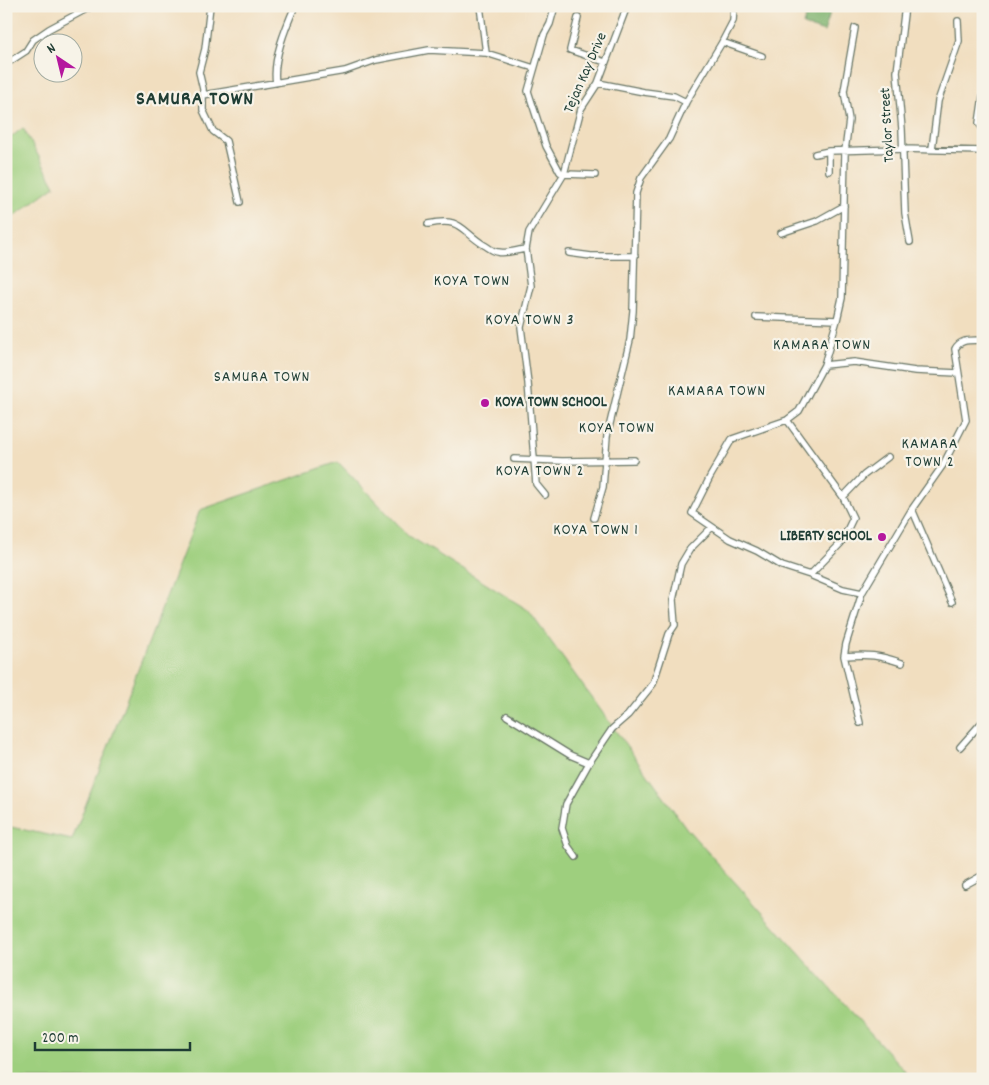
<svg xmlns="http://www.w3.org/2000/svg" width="989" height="1085" font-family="Dekko,sans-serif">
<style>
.green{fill:#9ecf7e;stroke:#5e8659}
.forest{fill:#7eb26d;stroke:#4e7850}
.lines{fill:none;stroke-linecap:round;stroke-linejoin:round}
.street-casing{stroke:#687565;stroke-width:8}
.street{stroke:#fff;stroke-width:5.5}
.poi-dot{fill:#b5179e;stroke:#f7f3e8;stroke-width:2}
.labels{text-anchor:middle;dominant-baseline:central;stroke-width:4.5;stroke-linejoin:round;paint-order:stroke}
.street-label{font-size:15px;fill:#1f3d34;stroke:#f7f3e8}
.poi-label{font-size:15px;font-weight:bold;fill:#1f3d34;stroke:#f7f3e8;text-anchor:start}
.neighbourhood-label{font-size:16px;letter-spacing:1px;fill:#1f3d34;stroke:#f7f3e8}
.district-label{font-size:20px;font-weight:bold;letter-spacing:1px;fill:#1f3d34;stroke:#f7f3e8}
</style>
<rect width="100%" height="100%" fill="#f7f3e8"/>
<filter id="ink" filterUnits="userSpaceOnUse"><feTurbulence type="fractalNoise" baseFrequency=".02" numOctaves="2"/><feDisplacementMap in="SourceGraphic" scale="10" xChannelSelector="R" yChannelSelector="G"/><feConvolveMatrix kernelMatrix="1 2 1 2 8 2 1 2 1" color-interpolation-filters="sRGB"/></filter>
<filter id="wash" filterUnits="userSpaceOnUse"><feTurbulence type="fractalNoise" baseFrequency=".0096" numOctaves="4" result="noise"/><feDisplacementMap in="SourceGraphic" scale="20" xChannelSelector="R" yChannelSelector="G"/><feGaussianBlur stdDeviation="1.12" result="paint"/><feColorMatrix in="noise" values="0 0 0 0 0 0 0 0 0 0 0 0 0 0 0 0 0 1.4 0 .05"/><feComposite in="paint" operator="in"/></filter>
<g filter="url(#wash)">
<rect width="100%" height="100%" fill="#f1debf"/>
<!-- green -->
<path class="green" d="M23,128l32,58 -49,36v-81z
M338,462l71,74 119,74 159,219 225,250h-906v-253l66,14 128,-330z"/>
<!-- forest -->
<path class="forest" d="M808,6h24l-8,26 -21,-7z"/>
</g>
<g filter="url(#ink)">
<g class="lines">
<defs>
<path id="street" d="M210,6l-5,43 -6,23 4,17v21l10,21 13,10 14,61
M480,6l6,47
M555,6l-5,18 -6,11 -16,56 18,55 14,26 4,2 31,1
M905,6l-8,66 5,57 3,84 5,29
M578,18l-8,32 35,12
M855,28l-11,63 5,29 -4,31 -3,147 -5,22 -13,45 -25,46 -12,9 -55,19 -22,38 -18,36 38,26 27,12 25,15 28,9 33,14 19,4
M722,42l40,14
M6,64l20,-13 7,-11 16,-11 43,-23
M276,83c-4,-23 10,-56 19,-77
M598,83l46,9 30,4 12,6
M203,95l142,-24 31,-11 53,-10 57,3 48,15
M983,96l-4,27 4,6
M932,149l6,-48 21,-60 -1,-20
M815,154l14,-3 73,-2 81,2
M829,171v-20
M428,224c33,-7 31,5 56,21 4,2 9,7 14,7 8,2 19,-2 28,-3
M781,233l36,-12 27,-15
M569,253l22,3h44
M756,317l81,3
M824,365l30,-3 61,9 43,2
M787,420l56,77 10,21 -12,25 -31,32
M514,459l48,2 72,-1
M545,495l-9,-11 -8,-101 -7,-56 10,-41 -5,-37 3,-17 35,-58 17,-65 17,-26 29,-77
M843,497l21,-22 24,-18
M912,509l40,93
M594,518l9,-31 4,-51 23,-96 3,-29 3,-118 5,-15 28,-39 17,-37 35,-58 12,-23 1,-15
M844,656c24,-2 35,-1 58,7
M507,716l63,39 19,8
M860,723l-16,-67 2,-12 16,-51 50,-84 31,-44 23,-45 -11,-71c6,-11 16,-8 28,-9
M960,747l23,-26
M576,857l-8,-11 -6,-18 4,-24 23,-41 23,-34 16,-14 25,-31 16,-50 6,-9 -2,-25 8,-36 9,-15 22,-22
M965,885l18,-10"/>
</defs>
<!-- street casing -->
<use href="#street" class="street-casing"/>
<!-- street -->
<use href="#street" class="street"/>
</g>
</g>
<!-- markers -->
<g class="poi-dot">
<circle cx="485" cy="403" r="5"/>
<circle cx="882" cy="537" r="5"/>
</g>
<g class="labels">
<!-- street labels -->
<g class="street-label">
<text transform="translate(586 73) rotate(-66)">Tejan Kay Drive</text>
<text transform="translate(888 125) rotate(-93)">Taylor Street</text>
</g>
<!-- poi labels -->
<g class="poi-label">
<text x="495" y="403">KOYA TOWN SCHOOL</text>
<text x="872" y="537" text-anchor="end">LIBERTY SCHOOL</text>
</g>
<!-- neighbourhood labels -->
<g class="neighbourhood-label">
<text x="472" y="281">KOYA TOWN</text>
<text x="530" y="320">KOYA TOWN 3</text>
<text x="822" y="345">KAMARA TOWN</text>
<text x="262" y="377">SAMURA TOWN</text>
<text x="717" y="391">KAMARA TOWN</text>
<text x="617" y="428">KOYA TOWN</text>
<text x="930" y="444">KAMARA<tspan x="930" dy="18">TOWN 2</tspan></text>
<text x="540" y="471">KOYA TOWN 2</text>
<text x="596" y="530">KOYA TOWN 1</text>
</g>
<!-- district labels -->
<g class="district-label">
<text x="195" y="100">SAMURA TOWN</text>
</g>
</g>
<!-- margin -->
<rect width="989" height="1085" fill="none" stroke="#f7f3e8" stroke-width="25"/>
<!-- north arrow -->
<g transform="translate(58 58) rotate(325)"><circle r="24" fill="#f7f3e8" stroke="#a1aaa0"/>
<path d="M0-4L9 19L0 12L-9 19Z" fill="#b5179e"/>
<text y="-8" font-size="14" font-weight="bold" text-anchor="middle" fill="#1f3d34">N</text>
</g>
<!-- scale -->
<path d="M35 1042v8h155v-8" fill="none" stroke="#1f3d34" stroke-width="2.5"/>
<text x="42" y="1042" font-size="15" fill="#1f3d34" stroke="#f7f3e8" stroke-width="4" paint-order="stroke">200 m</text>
</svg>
